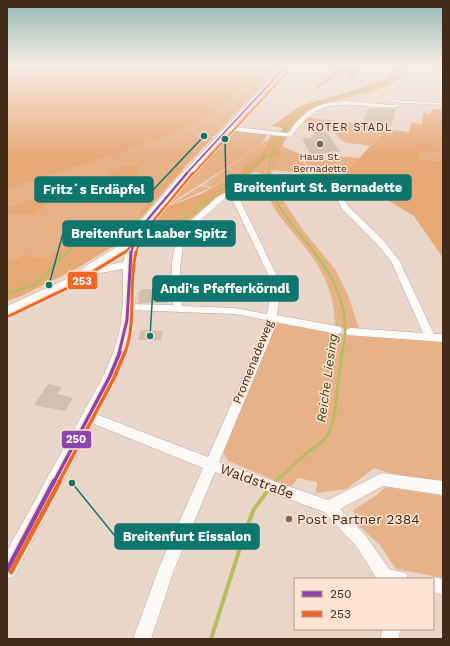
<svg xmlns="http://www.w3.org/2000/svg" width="450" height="646" font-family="'Work Sans',sans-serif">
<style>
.green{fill:#e8b288}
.forest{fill:#e7aa77}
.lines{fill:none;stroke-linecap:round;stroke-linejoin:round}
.stream-far5{stroke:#b6bd61;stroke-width:1}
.stream-far4{stroke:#b6bd61;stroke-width:1.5}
.stream-far3{stroke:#b6bd61;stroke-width:2}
.stream-far2{stroke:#b6bd61;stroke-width:2.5}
.stream-far1{stroke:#b6bd61;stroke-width:3}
.stream{stroke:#b6bd61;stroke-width:4}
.building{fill:#d0bfad}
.minor-casing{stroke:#bba798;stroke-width:1}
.major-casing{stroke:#bba798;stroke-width:1}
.minor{fill:#fcf9f7;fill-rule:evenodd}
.major{fill:#fcf9f7;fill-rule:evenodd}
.bus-1-far4-casing{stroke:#fde3d2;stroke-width:3}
.bus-1-far3-casing{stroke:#fde3d2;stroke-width:4}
.bus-1-far2-casing{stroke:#fde3d2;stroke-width:6}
.bus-1-far1-casing{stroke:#fde3d2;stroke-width:6}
.bus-1-casing{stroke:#fde3d2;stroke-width:8}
.bus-2-far4-casing{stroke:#fde3d2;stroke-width:3}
.bus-2-far3-casing{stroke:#fde3d2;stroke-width:4}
.bus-2-far2-casing{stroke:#fde3d2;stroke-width:6}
.bus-2-far1-casing{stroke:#fde3d2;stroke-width:6}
.bus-2-casing{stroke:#fde3d2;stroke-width:8}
.bus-1-far4{stroke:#8e44ad;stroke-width:1.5}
.bus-1-far3{stroke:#8e44ad;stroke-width:2}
.bus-1-far2{stroke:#8e44ad;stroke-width:3}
.bus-1-far1{stroke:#8e44ad;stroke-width:3.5}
.bus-1{stroke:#8e44ad;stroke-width:4.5}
.bus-2-far4{stroke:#f26522;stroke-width:1.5}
.bus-2-far3{stroke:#f26522;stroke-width:2}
.bus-2-far2{stroke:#f26522;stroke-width:3}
.bus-2-far1{stroke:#f26522;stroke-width:3.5}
.bus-2{stroke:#f26522;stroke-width:4.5}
.poi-dot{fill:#7d6756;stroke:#fde3d2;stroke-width:1.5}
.labels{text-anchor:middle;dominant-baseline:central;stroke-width:3;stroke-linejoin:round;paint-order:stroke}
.far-poi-label{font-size:10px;fill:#422b19;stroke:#fde3d2}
.far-neighbourhood-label{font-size:11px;letter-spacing:1px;fill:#422b19;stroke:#fde3d2}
.street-label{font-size:12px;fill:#422b19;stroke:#fde3d2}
.water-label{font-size:13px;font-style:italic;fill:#3e4615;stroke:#fde3d2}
.near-street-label{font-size:14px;fill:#422b19;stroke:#fde3d2}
.near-poi-label{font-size:14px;fill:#422b19;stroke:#fde3d2;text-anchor:start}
.leader{fill:none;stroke:#0f766e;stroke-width:1.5}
.callout-dot{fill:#0f766e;stroke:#fde3d2;stroke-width:1.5}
.callout{fill:#0f766e;stroke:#0f766e;stroke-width:1.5}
.callout-label{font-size:13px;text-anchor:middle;font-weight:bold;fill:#fff}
.line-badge{stroke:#fde3d2;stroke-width:1.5}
.badge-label{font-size:11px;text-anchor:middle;font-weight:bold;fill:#fff}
</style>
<rect width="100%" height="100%" fill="#ead6c8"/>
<!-- green -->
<path class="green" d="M257,65h25l-97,102 -5,-2 -13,15 -10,5 -18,-5 -2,-8 3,-7 -32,7 12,11 28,17v3l-8,7 -1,7 -6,4 -53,12 -18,15 -19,11 -17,-5 -19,7v-46l29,-2c13,-14 42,-22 61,-25v-9l-6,-1 -84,29v-19l151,-48 48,-22 26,-21z
M305,117l81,10v2l-16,17c-20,-5 -27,3 -38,-19l-16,-2 -8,-3 -7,1 -6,11h-2l6,-11z
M237,130l31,4 -6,9 -39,27 -57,36 -17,17 66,-77 7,-4 10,-11z
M268,139l-8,17 -17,10v4l-31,17 -9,-2z
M282,146l18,8 10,20 -36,-4 3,-14h3z
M438,147h5v14l-24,-2 1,-8 20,2z
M269,153l5,4 -3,14 9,25 23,34 32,39 13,26 12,36 -25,-4c0,-31 -11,-57 -31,-81 -11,-14 -24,-27 -32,-42 -6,-9 -8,-21 -12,-31l-7,-1z
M302,154l17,6h7l10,-4 23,2 -7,8 -43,5z
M201,186l9,2 -43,19 3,-2z
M275,323l76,13 92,5v143l-35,-5 -34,-11 -27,21 -31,4 1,-11 -19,-4 -7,9 -63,-26 -5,-8c18,-43 34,-87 52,-130z
M386,487l57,9v82l-47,-9 -16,-24 -23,-21 -4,-14 21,-13z"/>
<!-- forest -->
<path class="forest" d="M7,65h250l-25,32 -26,21 -48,22 -151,49z
M328,65h20l11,6 -2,4 -5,4 -5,-1 4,-3c-13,-5 -24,11 -35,14v-3l18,-15z
M391,65h11l3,5c-7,23 -69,26 -91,38 -12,7 -19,14 -26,26l-8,-1 3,-5 -11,-2 28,-20 84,-25c6,-4 12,-9 7,-16z
M433,109l10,1v37h-4l2,6 -21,-2 -1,8 24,2v97l-29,-42 -42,-25 -47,-9 -16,-11 43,-5 34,-37 23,3 2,-9 11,1 1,-11 7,1z
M271,135l16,1 -5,10 -2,10h-3l-3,14 -3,1 3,-14 -5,-4 -16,19 -48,35 -23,20 -42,12 8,-13 19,-19 34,-13 42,-24v-4l17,-10z
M140,165l-3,7 2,8 18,5 10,-5c1,-6 7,-13 13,-15l5,2 -43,50 -30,30 -38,23 -55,27 -12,4v-40l19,-7 17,5 19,-11 18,-15 22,-10 31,-2 6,-4 1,-7 8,-7v-3l-28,-17 -13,-11 18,-6z
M91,178l6,1v9c-19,3 -48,11 -61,26l-29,1v-8z"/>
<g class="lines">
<!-- stream-far5 -->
<path class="stream-far5" d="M299,113c27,-20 68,-21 99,-35l2,-9 -2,-4"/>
<!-- stream-far4 -->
<path class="stream-far4" d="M244,174l25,-19
M269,174c0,-24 12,-47 32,-62"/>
<!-- stream-far3 -->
<path class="stream-far3" d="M269,173c0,31 29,57 46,80
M67,253l9,-9 24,-14 24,-3 41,3 11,-4 40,-33 30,-20"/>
<!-- stream-far2 -->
<path class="stream-far2" d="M314,252c23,28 38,64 28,101
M7,294l28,-10 33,-32"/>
<!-- stream-far1 -->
<path class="stream-far1" d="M275,482l34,-31 14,-10 6,-8 5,-16 8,-65"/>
<!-- stream -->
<path class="stream" d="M273,484l3,-3
M211,639l35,-110 8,-20 15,-20"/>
</g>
<!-- building -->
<path class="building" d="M368,108l28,1 -5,18 -29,-3z
M313,132h14l13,20 -7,-1 -19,5 -4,-3 -8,-15h10l-1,-3h4z
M143,289h22l3,1v13h-30l1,-11z
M141,330l22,1 -2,9h-23z
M48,384l14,3 -5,7 16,4 -8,13 -31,-6z"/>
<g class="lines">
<defs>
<path id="minor" d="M434,65h4l5,10v10l-2,-1 -3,-13z
M391,100l52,3v2l-54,-3z
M347,101l44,4 7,-1 2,1c-6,4 -14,2 -21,2 -42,-3 -61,-9 -87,29l-2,1 -63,-7 -3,-2 3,-2 61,7c17,-24 30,-31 59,-32z
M331,186h4l14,21 34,33 16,20 35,74h9v8l-96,-7 -1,-3 1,-3 4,-1 72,5 -32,-72 -14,-17 -34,-34 -13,-23z
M228,192l5,1 5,3 38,78 4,22 -3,19 60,11 4,1 1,3 -1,3 -4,1 -62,-12 -2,10 -54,130 109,38 54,-27 61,8v14l-60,-9 -43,23 26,27 23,33 17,4 2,6h-31l-21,-33 -32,-34 -109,-40 -41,98 -23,69h-18l25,-69 45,-102 -119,-48 -2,-4 2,-4 4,-1 120,46 55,-125 3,-12 -31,-6 -107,-4 -5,-3 5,-3 45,1c-3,-45 -5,-66 32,-97 8,-7 12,-13 23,-16zM227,196l4,1 37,77 2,22 -3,18 -32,-6 -53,-2 -2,-38 3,-22 4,-9 9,-13z
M433,577l10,2v16l-10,-2v-14h-5z
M382,629h18l-1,10h-18z"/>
<path id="major" d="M284,65h5l-92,102 -54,64c-14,28 -7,58 -10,89 -1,19 -9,38 -16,56l-103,201 -7,2v-28l97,-176 9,-22 7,-24 3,-26v-34l-29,5 -4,-1 -7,6 -76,36v-9l68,-31 12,-10 28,-17 17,-14 11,-16 33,-38zM127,248l-4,14 -24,5z"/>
</defs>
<!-- minor casing -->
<use href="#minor" class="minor-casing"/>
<!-- major casing -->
<use href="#major" class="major-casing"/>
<!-- minor -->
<use href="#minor" class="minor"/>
<!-- major -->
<use href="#major" class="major"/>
<defs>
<path id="bus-1-far4" d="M186,174l101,-109"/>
<path id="bus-1-far3" d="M131,253l7,-22 49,-58"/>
<path id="bus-1-far2" d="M119,353l8,-33 4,-68"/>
<path id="bus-1-far1" d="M54,482l56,-106 10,-24"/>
<path id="bus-1" d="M7,570l47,-89"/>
<path id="bus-2-far4" d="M193,174l98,-106"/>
<path id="bus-2-far3" d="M124,253l15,-14 6,-9
M136,253l7,-20 50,-60"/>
<path id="bus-2-far2" d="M9,316l73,-35 12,-10 31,-19
M125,353c12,-33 3,-68 11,-101"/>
<path id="bus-2-far1" d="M59,482l55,-104 11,-26"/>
<path id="bus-2" d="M11,572l49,-91"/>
</defs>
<!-- bus-1-far4 casing -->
<use href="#bus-1-far4" class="bus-1-far4-casing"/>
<!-- bus-1-far3 casing -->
<use href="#bus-1-far3" class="bus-1-far3-casing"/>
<!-- bus-1-far2 casing -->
<use href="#bus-1-far2" class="bus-1-far2-casing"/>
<!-- bus-1-far1 casing -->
<use href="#bus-1-far1" class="bus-1-far1-casing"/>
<!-- bus-1 casing -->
<use href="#bus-1" class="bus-1-casing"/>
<!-- bus-2-far4 casing -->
<use href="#bus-2-far4" class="bus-2-far4-casing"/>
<!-- bus-2-far3 casing -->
<use href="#bus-2-far3" class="bus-2-far3-casing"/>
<!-- bus-2-far2 casing -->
<use href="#bus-2-far2" class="bus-2-far2-casing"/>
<!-- bus-2-far1 casing -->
<use href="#bus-2-far1" class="bus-2-far1-casing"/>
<!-- bus-2 casing -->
<use href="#bus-2" class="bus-2-casing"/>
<!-- bus-1-far4 -->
<use href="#bus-1-far4" class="bus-1-far4"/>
<!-- bus-1-far3 -->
<use href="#bus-1-far3" class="bus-1-far3"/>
<!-- bus-1-far2 -->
<use href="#bus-1-far2" class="bus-1-far2"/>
<!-- bus-1-far1 -->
<use href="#bus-1-far1" class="bus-1-far1"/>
<!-- bus-1 -->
<use href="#bus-1" class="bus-1"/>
<!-- bus-2-far4 -->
<use href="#bus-2-far4" class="bus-2-far4"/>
<!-- bus-2-far3 -->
<use href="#bus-2-far3" class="bus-2-far3"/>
<!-- bus-2-far2 -->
<use href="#bus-2-far2" class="bus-2-far2"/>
<!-- bus-2-far1 -->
<use href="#bus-2-far1" class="bus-2-far1"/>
<!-- bus-2 -->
<use href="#bus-2" class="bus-2"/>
</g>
<!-- sky -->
<linearGradient id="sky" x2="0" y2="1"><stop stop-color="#94b8b2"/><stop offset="0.42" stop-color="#f6ede6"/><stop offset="1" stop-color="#f6ede6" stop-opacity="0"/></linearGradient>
<rect width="450" height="156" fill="url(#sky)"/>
<!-- markers -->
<g class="poi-dot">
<circle cx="320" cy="144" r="4"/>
<circle cx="289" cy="519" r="4"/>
</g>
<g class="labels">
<!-- far-poi labels -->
<g class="far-poi-label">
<text x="320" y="156">Haus St.<tspan x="320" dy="12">Bernadette</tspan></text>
</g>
<!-- far-neighbourhood labels -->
<g class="far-neighbourhood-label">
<text x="350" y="127">ROTER STADL</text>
</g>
<!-- street labels -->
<g class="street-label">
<text transform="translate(253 362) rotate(-68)">Promenadeweg</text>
</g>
<!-- water labels -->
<g class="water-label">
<text transform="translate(327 378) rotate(-82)">Reiche Liesing</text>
</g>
<!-- near-street labels -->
<g class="near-street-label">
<text transform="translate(257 481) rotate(20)">Waldstraße</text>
</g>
<!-- near-poi labels -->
<g class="near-poi-label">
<text x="297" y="519">Post Partner 2384</text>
</g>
</g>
<!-- callouts -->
<path class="leader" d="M225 139L226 188M204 136L153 190M49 285L63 233M150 336L153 288M72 483L115 536"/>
<g class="callout-dot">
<circle cx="225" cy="139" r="4"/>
<circle cx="204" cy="136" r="4"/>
<circle cx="49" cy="285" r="4"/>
<circle cx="150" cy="336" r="4"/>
<circle cx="72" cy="483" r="4"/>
</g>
<g class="callout">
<rect x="226" y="175" width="185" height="25" rx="4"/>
<rect x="35" y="177" width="118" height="25" rx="4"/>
<rect x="63" y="221" width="172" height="25" rx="4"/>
<rect x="153" y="276" width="145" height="25" rx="4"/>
<rect x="115" y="524" width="144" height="25" rx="4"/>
</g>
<g class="callout-label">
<text x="318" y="192">Breitenfurt St. Bernadette</text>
<text x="94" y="194">Fritz´s Erdäpfel</text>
<text x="149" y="238">Breitenfurt Laaber Spitz</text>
<text x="225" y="293">Andi's Pfefferkörndl</text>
<text x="187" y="541">Breitenfurt Eissalon</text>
</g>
<g class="line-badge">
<rect x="67" y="271" width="31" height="19" rx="4" fill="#f26522"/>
<rect x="61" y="430" width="31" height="19" rx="4" fill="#8e44ad"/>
</g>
<g class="badge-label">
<text x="82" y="285">253</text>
<text x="76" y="443">250</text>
</g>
<!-- border -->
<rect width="450" height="646" fill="none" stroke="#422b19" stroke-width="16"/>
<!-- legend -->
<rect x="294" y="578" width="140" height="52" fill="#fde3d2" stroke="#b29988"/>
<rect x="302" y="591" width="20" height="6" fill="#8e44ad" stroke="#b29988"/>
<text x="330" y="598" font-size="12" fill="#422b19">250</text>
<rect x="302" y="611" width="20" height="6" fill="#f26522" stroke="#b29988"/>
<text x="330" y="618" font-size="12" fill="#422b19">253</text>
</svg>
